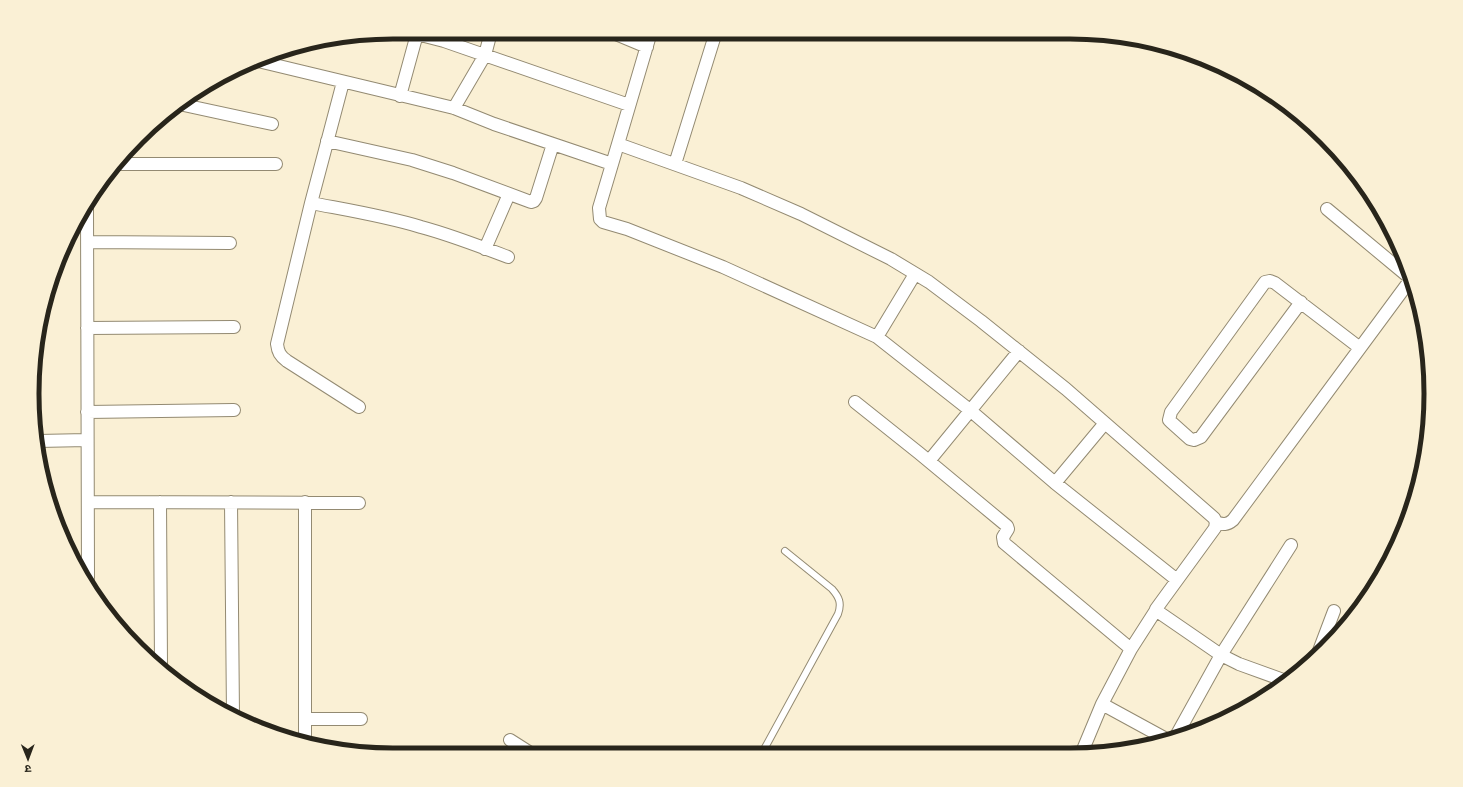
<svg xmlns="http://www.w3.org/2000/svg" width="1463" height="787" font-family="'DM Sans','Noto Sans Devanagari',sans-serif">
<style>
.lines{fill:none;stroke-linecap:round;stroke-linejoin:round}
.lane-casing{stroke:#938a72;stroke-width:8}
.street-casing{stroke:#938a72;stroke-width:14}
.lane{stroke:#fff;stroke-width:6}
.street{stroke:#fff;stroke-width:12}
.rim{fill:none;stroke:#28251b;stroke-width:5}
</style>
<rect width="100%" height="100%" fill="#faf0d5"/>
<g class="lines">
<defs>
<path id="lane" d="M762,753l76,-139c4,-11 1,-17 -6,-25l-47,-38"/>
<path id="street" d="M409,32l35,9 185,64
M611,32l36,15
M651,32l-33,112 123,44 60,26 90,45 38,23 52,39 85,68 148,129 2,4 -1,6 -59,81 1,2 64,44 18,9 47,17
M258,61l196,47 40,16 118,40
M343,82l-32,121 -34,141c1,8 3,12 10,17l72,46
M400,96l17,-62
M179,104l93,20
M454,108l31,-53 6,-23
M327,141l85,19 41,13 78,29 3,-1 2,-3 17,-54
M618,144l-19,64 1,11 3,3 24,7 96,38 154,70 94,74 84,72 122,97
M120,164h156
M675,164l41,-132
M311,203c36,7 74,13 110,24 30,8 58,19 87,30
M87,206l1,372
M1327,209l83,69
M87,242l143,1
M485,249l24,-55
M1301,302l-100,135 -7,3 -4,-1 -19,-17 -2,-2 2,-8 94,-130 5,-1 5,2 85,65
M87,328l147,-1
M877,337l38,-63
M855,402l64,51 88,73 1,3 -5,8 1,6 127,106
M87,412l147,-2
M38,441l49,-1
M929,461l90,-110
M1055,483l50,-60
M88,502l271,1
M160,502l1,162
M231,502l2,213
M305,502v241
M1216,522c7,3 11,3 17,-2l178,-241
M1317,656l17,-45
M1102,704l66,36
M305,719h56
M1175,738l46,-83 70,-110
M510,740l22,14
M1082,752l20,-48 29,-55 25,-39"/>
</defs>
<!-- lane casing -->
<use href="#lane" class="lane-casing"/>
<!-- street casing -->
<use href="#street" class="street-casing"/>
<!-- lane -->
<use href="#lane" class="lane"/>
<!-- street -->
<use href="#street" class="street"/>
</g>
<!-- crop -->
<path d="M0 0H1463V787H0ZM393 39H1070A354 354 0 0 1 1424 393V394A354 354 0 0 1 1070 748H393A354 354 0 0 1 39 394V393A354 354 0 0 1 393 39Z" fill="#faf0d5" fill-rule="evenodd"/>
<path class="rim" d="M393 39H1070A354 354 0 0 1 1424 393V394A354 354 0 0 1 1070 748H393A354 354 0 0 1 39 394V393A354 354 0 0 1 393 39Z"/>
<!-- north arrow -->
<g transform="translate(28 759) rotate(179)" stroke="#faf0d5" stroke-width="3" paint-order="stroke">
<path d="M0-3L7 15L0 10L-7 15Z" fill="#28251b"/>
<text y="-6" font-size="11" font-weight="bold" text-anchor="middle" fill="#28251b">उ</text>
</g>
</svg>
